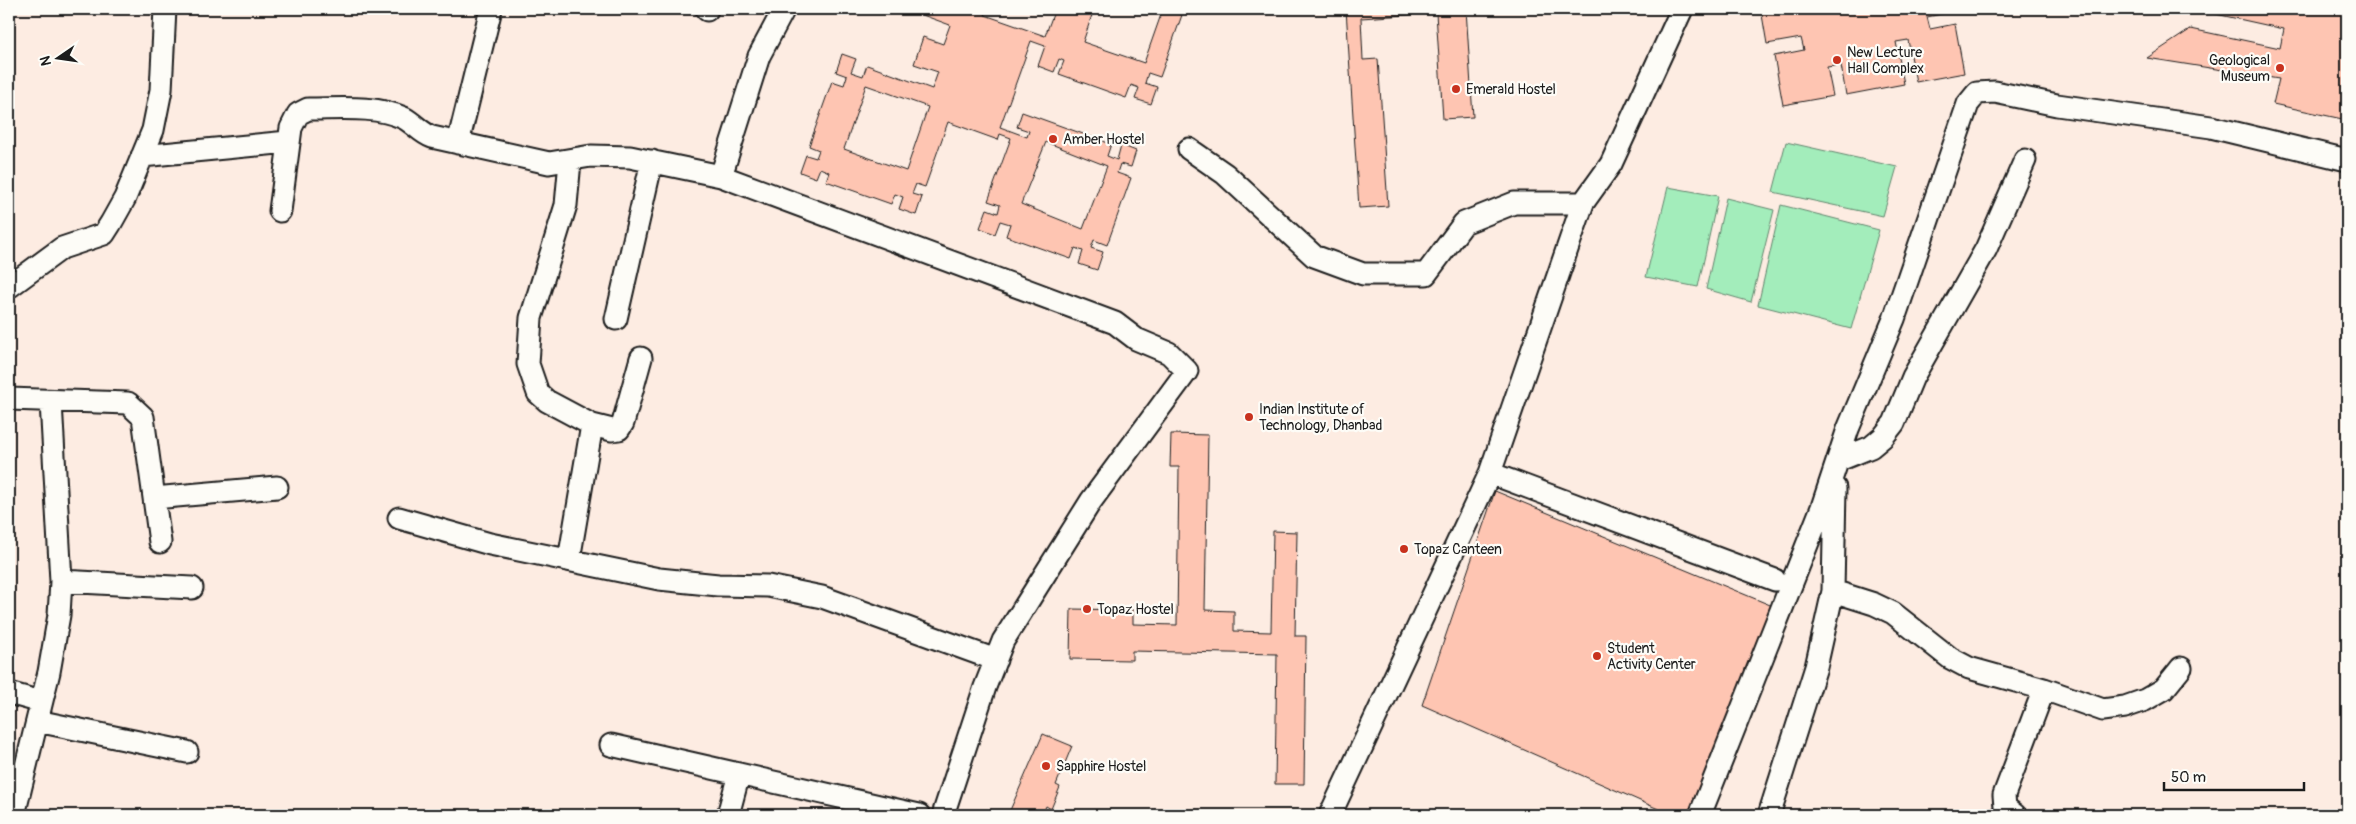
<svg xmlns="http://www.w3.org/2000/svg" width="2356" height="824" font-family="Pangolin,sans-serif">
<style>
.green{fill:#a3edbb;stroke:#60846c}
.building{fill:#fec5b2;stroke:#1c1c1c;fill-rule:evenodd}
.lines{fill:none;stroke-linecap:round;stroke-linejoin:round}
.street-casing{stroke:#1c1c1c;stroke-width:25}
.street{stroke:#fdfcf7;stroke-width:21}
.poi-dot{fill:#c8321e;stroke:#fdfcf7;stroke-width:2}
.labels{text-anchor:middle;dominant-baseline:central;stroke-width:4.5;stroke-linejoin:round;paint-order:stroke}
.poi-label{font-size:14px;fill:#1c1c1c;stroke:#fdfcf7;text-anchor:start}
</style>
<rect width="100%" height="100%" fill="#fdece2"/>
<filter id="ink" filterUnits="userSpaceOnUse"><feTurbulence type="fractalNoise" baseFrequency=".02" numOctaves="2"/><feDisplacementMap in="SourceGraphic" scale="10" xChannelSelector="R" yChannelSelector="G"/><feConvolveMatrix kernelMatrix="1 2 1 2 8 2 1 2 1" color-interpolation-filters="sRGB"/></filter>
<g filter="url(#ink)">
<!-- green -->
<path class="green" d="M1786,142l111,25 -14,49 -110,-24z
M1668,187l50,9 -20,91 -52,-10z
M1726,198l48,12 -23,92 -45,-13z
M1781,205l98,25 -28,99 -93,-24z"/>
<!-- building -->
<path class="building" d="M906,9h81l-2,6 60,21 10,-27h39l-11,33 61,21 19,-54h11l-1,2 9,4 -22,62 -12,-4 -3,10 12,4 -6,17 -16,-5 4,-11 -8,-3 -5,13 -67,-24 5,-13 -5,-2 -5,13 -16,-6 7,-20 -14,-5 -31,86 27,10 2,-6 -12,-4 5,-15 89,32 -4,12 10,4 4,-15 15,6 -5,16 -11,-3 -3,9 14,5 -24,67 -13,-5 -3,8 12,4 -6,18 -18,-6 4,-13 -8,-3 -4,11 -65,-23 4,-12 -10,-3 -5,13 -15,-6 7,-19 11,4 2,-8 -12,-4 23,-63 -11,-4 -2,6 -50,-18 -23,65 -9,-3 -4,10 10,3 -6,18 -17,-6 4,-12 -8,-3 -4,10 -65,-23 3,-9 -9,-4 -4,10 -16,-6 6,-17 10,3 3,-8 -10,-4 23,-65 12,4 3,-9 -11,-4 6,-18 14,5 -5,13 12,4 4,-11 65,24 6,-17 -24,-8 9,-27 20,7 7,-19zM866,85l62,22 -22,64 -62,-22zM1046,142l61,24 -24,63 -62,-25z
M1346,9h120l7,108 -30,2 -7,-106 -75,5 2,42 15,-1 10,147 -29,2z
M1761,9h189l1,3 -24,5 3,12 25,-5 9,49 -48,9 -8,-42 -12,2 8,42 -58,11 -5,-30 -14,2 6,29 -50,9 -9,-49 30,-6 -3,-12 -34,6z
M2193,9h154v111l-74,-16 6,-25 -132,-21 44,-29 89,19 4,-19z
M1171,434l37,1 -3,175 29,1v20l37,1 2,-101 24,1 -2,104h11l-2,148h-29l2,-130 -145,-3v9l-62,-1 1,-50 62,1v14l44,1 2,-158h-9z
M1495,491l280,116 -86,208h-17l-250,-110z
M1043,734l29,12 -16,39 4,2 -9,22 -5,-3 -4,9h-34z"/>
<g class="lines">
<defs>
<path id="street" d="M707,10v-1
M458,143l33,-134
M1189,149l36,25 89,82 49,18h63l38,-51 50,-20h69
M142,156l146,-14
M570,161l-4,44 -35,113 -3,46 10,29 9,8 45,24 20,5 7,-1 4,-6 18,-65
M721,176l38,-120 25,-47
M280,211l11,-83 7,-14 10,-5c31,0 67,-4 96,9 11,6 17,15 28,19l117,26 42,-7 39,1 91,19 394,147 21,16 33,14 18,18 -96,130 -88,140 -18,46 -42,128
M9,287l53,-39 42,-14 7,-11 14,-25 28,-68 8,-40 4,-81
M616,319l36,-158
M9,399l119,4 15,14 17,125
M1839,460l32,-13 12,-10 11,-14 19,-46 73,-128 39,-89
M1490,473l285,107
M154,498l123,-11
M399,518l91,26 169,35 59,6 50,1 54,11 174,63
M569,560l23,-135
M61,581l131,7
M1833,591l41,13 19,9 57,45 19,10 75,21 59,21 22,-3 20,-7 19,-11 17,-21
M9,693l32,9
M37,721l150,31
M611,745l308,70
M14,815l35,-143 10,-57 2,-34 -10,-179
M728,815l11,-41
M1330,815l160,-342 93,-270 28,-39 71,-155
M1700,815l122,-308 26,-78 46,-110 74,-215 9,-11 18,-1 62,13 154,22 136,33
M1769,815l47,-148 17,-76 2,-103
M2015,815l-10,-8 -1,-12 40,-106"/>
</defs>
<!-- street casing -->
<use href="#street" class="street-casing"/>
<!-- street -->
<use href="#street" class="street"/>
</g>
</g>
<!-- markers -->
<g class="poi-dot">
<circle cx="1837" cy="60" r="5"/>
<circle cx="2280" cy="68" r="5"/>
<circle cx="1456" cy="89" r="5"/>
<circle cx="1053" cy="139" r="5"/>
<circle cx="1249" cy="417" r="5"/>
<circle cx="1404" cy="549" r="5"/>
<circle cx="1087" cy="609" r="5"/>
<circle cx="1597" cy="656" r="5"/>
<circle cx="1046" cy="766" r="5"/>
</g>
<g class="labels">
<!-- poi labels -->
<g class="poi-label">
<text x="1847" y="52">New Lecture<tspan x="1847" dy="16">Hall Complex</tspan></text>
<text x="2270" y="60" text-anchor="end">Geological<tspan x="2270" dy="16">Museum</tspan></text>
<text x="1466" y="89">Emerald Hostel</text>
<text x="1063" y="139">Amber Hostel</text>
<text x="1259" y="409">Indian Institute of<tspan x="1259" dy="16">Technology, Dhanbad</tspan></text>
<text x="1414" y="549">Topaz Canteen</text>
<text x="1097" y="609">Topaz Hostel</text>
<text x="1607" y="648">Student<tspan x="1607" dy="16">Activity Center</tspan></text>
<text x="1056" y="766">Sapphire Hostel</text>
</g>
</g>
<!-- margin -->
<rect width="2356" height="824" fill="none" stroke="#fdfcf7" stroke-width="30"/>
<rect x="15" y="15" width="2326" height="794" fill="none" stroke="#1c1c1c" stroke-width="2" filter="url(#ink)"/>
<!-- north arrow -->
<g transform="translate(58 58) rotate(257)" stroke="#fdfcf7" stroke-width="4" paint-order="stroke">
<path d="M0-4L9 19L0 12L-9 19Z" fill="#1c1c1c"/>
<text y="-8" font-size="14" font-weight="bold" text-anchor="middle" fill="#1c1c1c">N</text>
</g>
<!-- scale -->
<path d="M2164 782v8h140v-8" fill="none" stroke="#1c1c1c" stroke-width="2.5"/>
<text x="2171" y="782" font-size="15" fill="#1c1c1c" stroke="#fdfcf7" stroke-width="4" paint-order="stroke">50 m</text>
</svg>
